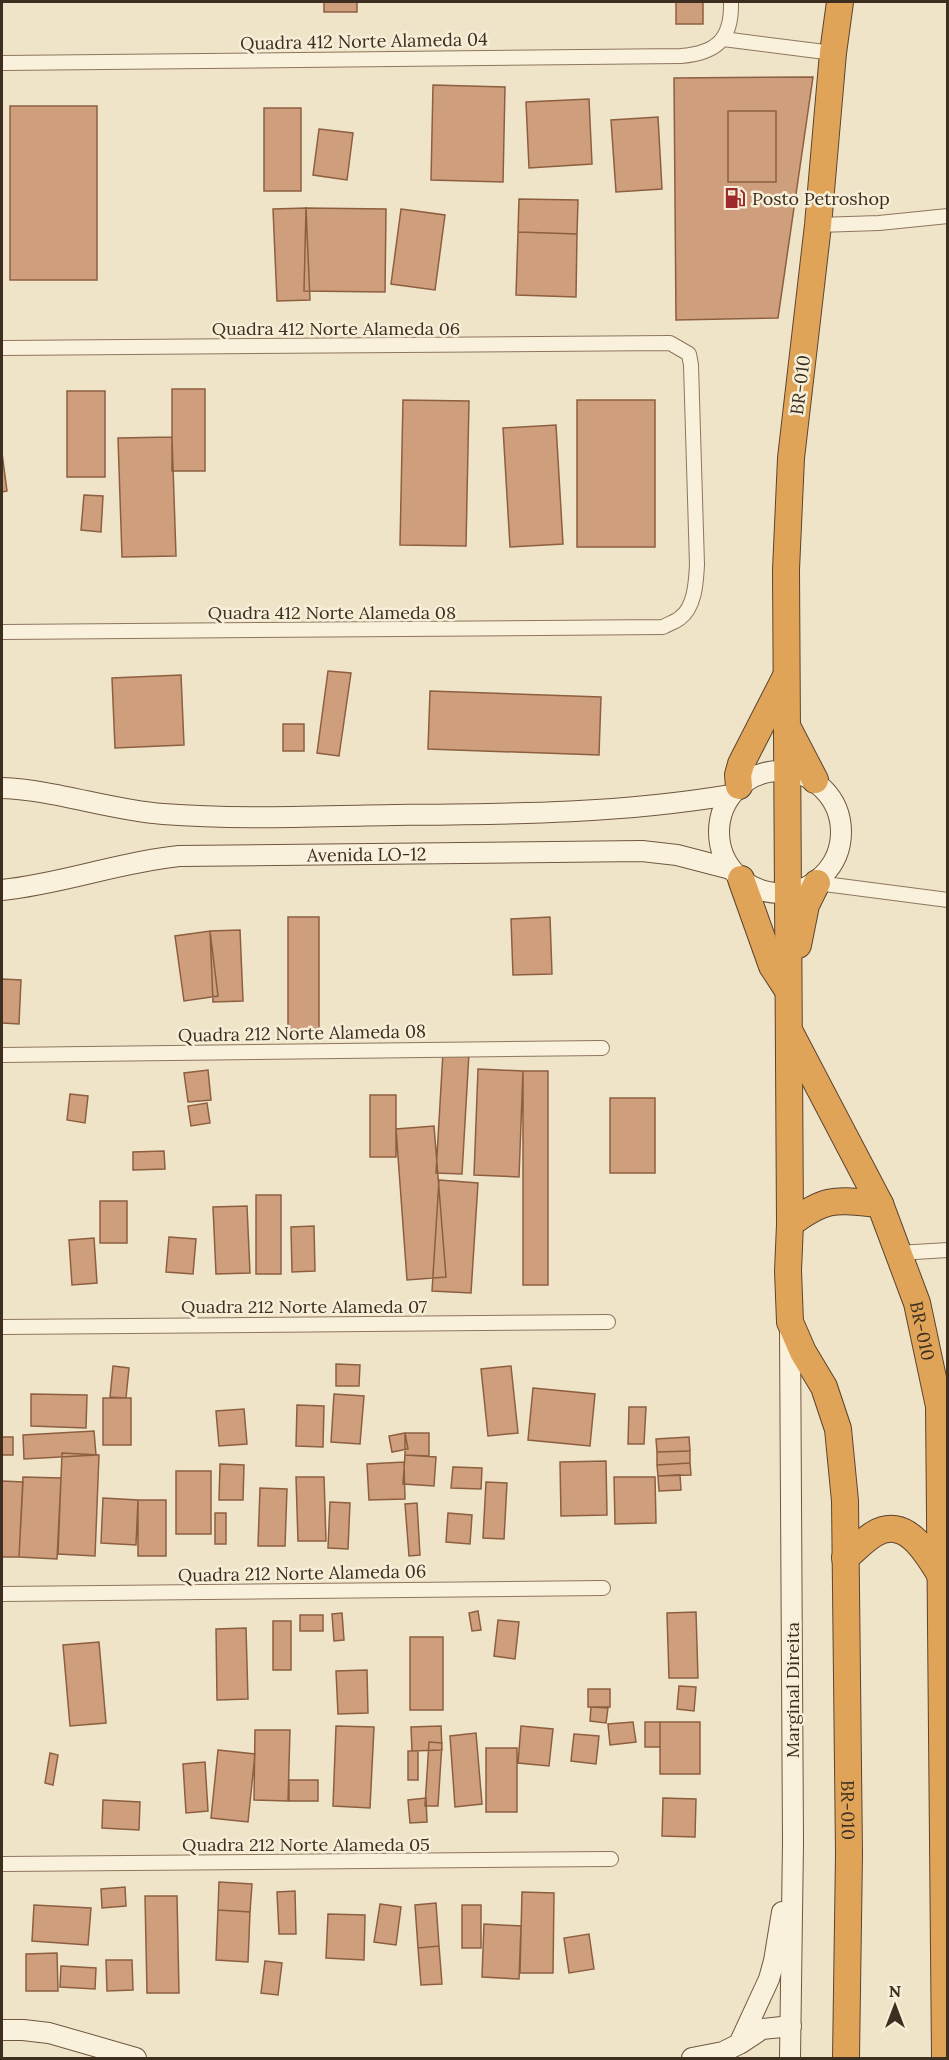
<svg xmlns="http://www.w3.org/2000/svg" width="949" height="2060" font-family="Lora,serif">
<style>
.building{fill:#cf9f7d;stroke:#8d5f41;stroke-width:1.5}
.lines{fill:none;stroke-linecap:round;stroke-linejoin:round}
.street-casing{stroke:#8d765c;stroke-width:16}
.secondary-casing{stroke:#6f573f;stroke-width:22}
.highway-casing{stroke:#5b4430;stroke-width:28}
.street{stroke:#faf1dc;stroke-width:14}
.secondary{stroke:#faf1dc;stroke-width:20}
.highway{stroke:#e0a458;stroke-width:26}
.labels{text-anchor:middle;dominant-baseline:central;stroke-width:5;stroke-linejoin:round;paint-order:stroke}
.street-label{font-size:18px;fill:#3d2e20;stroke:#f7eed8}
.poi-label{font-size:18px;fill:#3d2e20;stroke:#f7eed8;text-anchor:start}
</style>
<rect width="100%" height="100%" fill="#f0e4c8"/>
<!-- building -->
<path class="building" d="M324,2h33v10h-33z
M676,2h27v22h-27z
M813,77l-35,241 -102,2 -2,-242z
M433,85l72,2 -2,95 -72,-2z
M589,99l3,65 -63,4 -3,-66z
M10,106h87v174h-87z
M264,108h37v83h-37z
M728,111h48v71h-48z
M658,117l4,72 -46,3 -5,-72z
M319,129l34,4 -6,47 -34,-5z
M519,199l59,1 -1,34 -59,-2z
M306,208l80,1 -1,83 -81,-1z
M306,208l4,92 -33,1 -4,-92z
M401,209l44,6 -10,75 -44,-6z
M518,232l59,2 -1,63 -60,-2z
M172,389h33v82h-33z
M67,391h38v86h-38z
M403,400l66,1 -3,145 -66,-1z
M577,400h78v147h-78z
M556,425l7,119 -53,3 -7,-119z
M172,437l4,119 -54,1 -4,-119z
M2,453l5,38 -5,1z
M84,495l19,1 -2,36 -20,-2z
M328,671l23,2 -12,83 -22,-3z
M181,675l3,70 -69,3 -3,-70z
M430,691l171,6 -2,58 -171,-6z
M283,724h21v27h-21z
M288,917h31v112h-31z
M550,917l2,57 -39,1 -2,-56z
M240,930l3,71 -30,1 -3,-71z
M210,931l8,65 -34,5 -9,-65z
M2,979l19,1 -2,44 -17,-1z
M443,1052l26,1 -7,121 -26,-1z
M478,1069l45,2 -4,106 -45,-2z
M208,1070l3,30 -23,2 -4,-29z
M523,1071h25v214h-25z
M70,1094l18,2 -3,27 -18,-3z
M370,1095h26v62h-26z
M610,1098h45v75h-45z
M207,1103l3,20 -19,3 -3,-20z
M434,1126l12,151 -39,3 -11,-151z
M164,1151l1,18 -32,1v-18z
M439,1180l39,3 -7,110 -39,-2z
M256,1195h25v79h-25z
M100,1201h27v42h-27z
M247,1206l3,67 -34,1 -3,-67z
M314,1226l1,45 -23,1 -1,-45z
M169,1237l27,2 -3,35 -27,-2z
M94,1238l3,45 -25,2 -3,-45z
M336,1364l24,1 -1,21h-23z
M113,1366l16,2 -3,30 -16,-1z
M511,1366l7,67 -30,3 -7,-67z
M533,1388l62,6 -5,52 -62,-6z
M31,1394l56,1 -1,33 -55,-2z
M334,1394l30,2 -4,48 -29,-2z
M103,1398h28v47h-28z
M297,1405l27,1 -1,41 -27,-1z
M629,1407h17l-2,37h-16z
M244,1409l3,35 -28,2 -3,-35z
M94,1431l2,24 -72,4 -1,-24z
M405,1433h24v23l-24,-1z
M405,1433l3,16 -16,3 -3,-16z
M2,1437h11v18h-11z
M689,1437l1,14 -33,1 -1,-13z
M690,1451v12l-33,2v-13z
M62,1453l37,2 -4,101 -37,-2z
M405,1455l31,2 -2,29 -31,-2z
M606,1461l1,54 -46,1 -1,-54z
M404,1462l1,37 -36,1 -2,-36z
M690,1463l1,12 -33,1 -1,-11z
M220,1464l24,1 -1,35h-24z
M453,1467l29,1 -1,21 -30,-1z
M176,1471h35v63h-35z
M680,1475l1,15 -22,1 -1,-15z
M23,1477l38,1 -4,81 -38,-2z
M296,1477h28l2,64h-28z
M614,1477h41l1,46 -41,1z
M2,1481l21,1 -4,75h-17z
M486,1482l21,1 -3,56 -21,-1z
M260,1488l27,1 -2,57h-27z
M103,1498l35,2 -2,45 -35,-2z
M138,1500h28v56h-28z
M330,1502l20,1 -2,46 -20,-1z
M417,1503l3,52 -11,1 -4,-52z
M215,1513h11v31h-11z
M448,1513l24,2 -2,29 -24,-2z
M478,1611l3,19 -9,1 -3,-18z
M696,1612l2,66h-29l-2,-65z
M342,1613l2,27 -10,1 -2,-27z
M300,1615h23v16h-23z
M498,1620l21,2 -4,37 -21,-3z
M273,1621h18v49h-18z
M246,1628l2,71 -31,1 -1,-71z
M410,1637h33v73h-33z
M99,1642l7,81 -36,3 -7,-81z
M367,1670l1,43 -30,1 -2,-43z
M679,1686l17,1 -2,24 -17,-2z
M588,1689h22v18h-22z
M591,1707l17,1 -2,15 -16,-2z
M633,1722l3,20 -26,3 -2,-21z
M645,1722h15v25h-15z
M660,1722h40v52h-40z
M336,1726l38,1 -4,81 -37,-2z
M441,1726l1,24 -30,1 -1,-24z
M521,1726l32,3 -4,37 -31,-3z
M255,1730h35l-2,71 -34,-1z
M476,1733l6,71 -27,3 -5,-71z
M574,1734l25,2 -3,28 -25,-3z
M429,1742l13,1 -4,63h-13z
M486,1748h31v64h-31z
M218,1750l37,4 -7,68 -37,-4z
M408,1751h10v29h-10z
M50,1753l8,2 -5,30 -8,-2z
M205,1762l3,49 -22,2 -3,-49z
M289,1780h29v21h-29z
M426,1798l1,24 -17,1 -2,-23z
M663,1798l33,1 -1,38 -33,-1z
M103,1800l37,2 -1,28 -37,-2z
M219,1882l33,2 -2,28 -32,-2z
M125,1887l1,19 -24,2 -1,-19z
M295,1891l1,43h-17l-2,-42z
M522,1892l32,1 -1,80h-33z
M145,1896h32l2,97h-32z
M436,1903l3,43 -21,2 -3,-43z
M380,1904l21,3 -5,38 -22,-3z
M34,1905l57,3 -3,37 -56,-4z
M462,1905h19v43h-19z
M218,1910l32,2 -2,50 -32,-2z
M328,1914l37,1 -1,45 -38,-2z
M484,1924l37,2 -2,53 -37,-2z
M589,1934l5,35 -25,4 -5,-35z
M439,1946l3,38 -21,1 -3,-37z
M57,1953l1,38h-32v-37z
M106,1960h26l1,30 -26,1z
M265,1961l17,2 -4,32 -17,-2z
M61,1966l35,2 -1,21 -35,-2z"/>
<g class="lines">
<defs>
<path id="street" d="M723,39l110,14
M2,63l679,-7c36,-3 51,-17 50,-54
M818,225l61,-2 69,-7
M2,348l668,-5 19,11 2,11 6,200c-1,17 -2,42 -17,53 -5,4 -12,6 -17,9l-661,5
M817,883l131,17
M2,1055l600,-7
M898,1253l50,-3
M2,1327l606,-5
M2,1594l601,-6
M2,1864l609,-5"/>
<g id="secondary">
<circle cx="780" cy="832" r="61"/>
<path d="M2,788c54,2 107,22 161,26 77,6 155,2 232,1 114,-1 221,-1 335,-20"/>
<path id="s1" d="M2,890c60,-6 117,-28 177,-34l463,-5 35,4 54,14"/>
<path d="M2,2030h21l26,3 87,25"/>
<path d="M741,2043l21,-14 29,-3"/>
<path d="M692,2058l31,-6 16,-8 30,-65 5,-18 8,-49"/>
<path d="M790,2058l3,-216 -3,-513"/>
</g>
<g id="highway">
<path id="s2" d="M840,2l-7,51 -15,172 -27,233 -5,112 4,654 -2,47 2,51 13,30 21,35 14,42 7,72 4,353 -3,204"/>
<path d="M789,730l26,50"/>
<path d="M739,786l-1,-11 3,-11 44,-86"/>
<path d="M741,879l31,87 15,23"/>
<path d="M798,945l8,-40 11,-22"/>
<path id="s3" d="M791,1034l89,170 37,99 22,103 6,652"/>
<path d="M790,1224c37,-28 46,-24 90,-20"/>
<path d="M845,1558c10,-8 19,-18 29,-24 32,-19 53,19 67,42"/>
</g>
</defs>
<!-- street casing -->
<use href="#street" class="street-casing"/>
<!-- secondary casing -->
<use href="#secondary" class="secondary-casing"/>
<!-- highway casing -->
<use href="#highway" class="highway-casing"/>
<!-- street -->
<use href="#street" class="street"/>
<!-- secondary -->
<use href="#secondary" class="secondary"/>
<!-- highway -->
<use href="#highway" class="highway"/>
</g>
<!-- icons -->
<defs>
<symbol id="fuel-bare" viewBox="-9 -9 18 18"><path d="M-5.5-6h7V0h2V4h1.3V-2.5L3-4.5l.8-.8L6-3V5H2.5V1h-1V6h-7ZM-4.2-4.7v3.2H.2V-4.7Z" fill="#9e2a2b" stroke="#f7eed8" stroke-width="2.5" paint-order="stroke"/></symbol>
</defs>
<g fill-rule="evenodd">
<use href="#fuel-bare" x="720" y="183" width="30" height="30"/>
</g>
<g class="labels">
<!-- street labels -->
<g class="street-label">
<text transform="translate(364 41) rotate(-1)">Quadra 412 Norte Alameda 04</text>
<text x="336" y="328">Quadra 412 Norte Alameda 06</text>
<text transform="translate(800 385) rotate(-83)">BR-010</text>
<text x="332" y="612">Quadra 412 Norte Alameda 08</text>
<text stroke="none"><textPath href="#s1" startOffset="368">Avenida LO-12</textPath></text>
<text transform="translate(302 1033) rotate(-1)">Quadra 212 Norte Alameda 08</text>
<text x="304" y="1306">Quadra 212 Norte Alameda 07</text>
<text stroke="none"><textPath href="#s3" startOffset="326">BR-010</textPath></text>
<text transform="translate(302 1573) rotate(-1)">Quadra 212 Norte Alameda 06</text>
<text transform="translate(792 1690) rotate(-90)">Marginal Direita</text>
<text stroke="none"><textPath href="#s2" startOffset="1822">BR-010</textPath></text>
<text x="306" y="1844">Quadra 212 Norte Alameda 05</text>
</g>
<!-- poi labels -->
<g class="poi-label">
<text x="752" y="198">Posto Petroshop</text>
</g>
</g>
<!-- border -->
<rect width="949" height="2060" fill="none" stroke="#3d2e20" stroke-width="6"/>
<!-- north arrow -->
<g transform="translate(895 2006)" stroke="#f7eed8" stroke-width="4.5" paint-order="stroke">
<path d="M0-4.5L10 22L0 15L-10 22Z" fill="#3d2e20"/>
<text y="-9" font-size="16" font-weight="bold" text-anchor="middle" fill="#3d2e20">N</text>
</g>
</svg>
